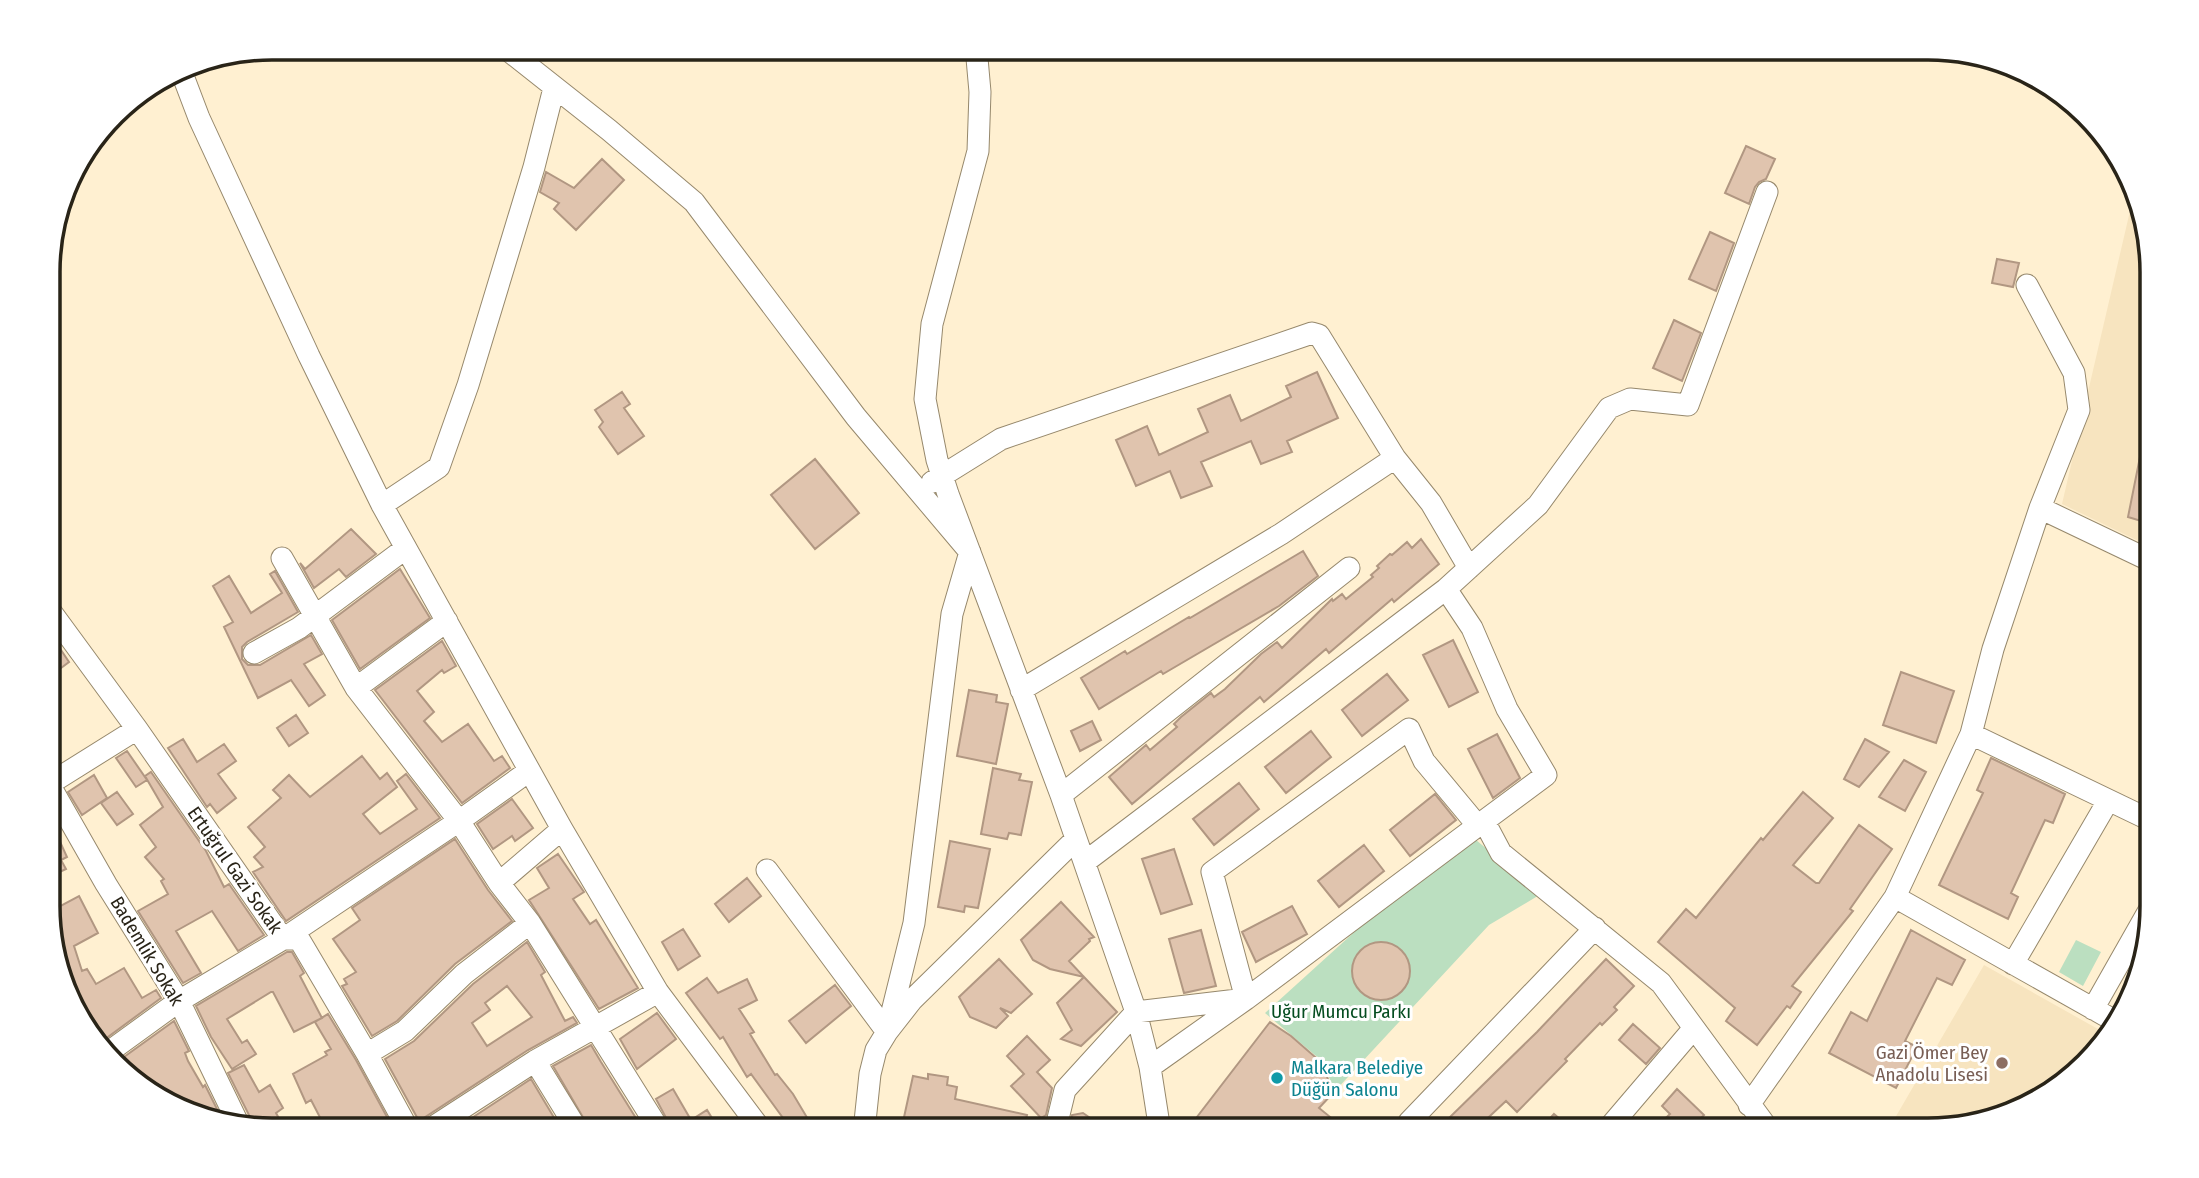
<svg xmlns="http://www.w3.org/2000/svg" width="2199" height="1178" font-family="'Fira Sans Condensed',sans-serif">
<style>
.built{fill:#f7e4bf}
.green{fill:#bbdfc0}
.building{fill:#e0c4ae;stroke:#b19782;stroke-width:2;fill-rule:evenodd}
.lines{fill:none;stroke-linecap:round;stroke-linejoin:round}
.street-casing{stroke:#96886c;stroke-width:23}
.street{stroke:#fff;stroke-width:21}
.education-dot{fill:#8d6e63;stroke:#fff;stroke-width:2.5}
.culture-dot{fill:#0f9aa8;stroke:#fff;stroke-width:2.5}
.labels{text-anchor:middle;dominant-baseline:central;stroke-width:6;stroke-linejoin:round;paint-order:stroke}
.street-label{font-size:19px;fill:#292418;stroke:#fff}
.park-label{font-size:19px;fill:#054d20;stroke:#fff}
.education-label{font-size:19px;fill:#785e54;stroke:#fff;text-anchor:end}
.culture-label{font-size:19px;fill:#0d838f;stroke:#fff;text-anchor:start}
.rim{fill:none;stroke:#292418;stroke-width:3.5}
</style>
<rect width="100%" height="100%" fill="#fff0d1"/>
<!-- built -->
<path class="built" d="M2133,198l17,44 1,305 -89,-43z
M1984,965l121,68 -53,60 -110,37h-54z"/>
<!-- green -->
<path class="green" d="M1476,840l65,54 -52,31 -154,166 -13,-30 -57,-48 96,-87z
M2076,940l25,12 -18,34 -24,-14z"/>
<!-- building -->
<path class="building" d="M1746,146l29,13 -9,20 -7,3 -4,5 -6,17 -24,-11z
M602,159l22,21 -48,50 -22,-21 5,-6 -19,-11 6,-20 28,16z
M1710,232l24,11 -18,48 -27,-12z
M1997,259l22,4 -6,24 -21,-4z
M1674,320l27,13 -19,48 -29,-13z
M1317,372l21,46 -51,23 5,11 -31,12 -10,-23 -50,21 11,24 -31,12 -11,-27 -34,15 -20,-46 31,-14 12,29 49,-23 -10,-23 32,-14 11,26 50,-24 -5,-11z
M622,392l8,12 -6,4 20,28 -26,18 -19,-27 4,-5 -8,-12z
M2144,437l6,1 1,86 -23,-7z
M815,459l44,54 -44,36 -44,-54z
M351,529l25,25 -30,23 -7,-8 -25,19 -14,-25 5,6z
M1421,539l18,25 -45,38 -2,-3 -63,54 -3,-4 -62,53 -4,-5 -128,107 -23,-27 37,-32 4,5 27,-23 -3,-3 7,-7 30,-24 3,4 11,-8 36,-35 16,-12 5,6 50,-49 1,2 9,-7 4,5 27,-22 -2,-2 8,-7 -2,-2 13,-12 2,1 15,-13 5,6z
M1303,551l15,25 -39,30 -116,68 -2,-3 -62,38 -18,-31 44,-27 2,3 62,-37 1,1z
M400,569l30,49 -70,51 -28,-49z
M275,571l23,41 -51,30 -5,5v12l6,6h12l51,-30 11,19 -18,10 21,31 -16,11 -18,-26 -33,18 -34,-71 9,-5 -20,-36 16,-10 22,37 31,-20 -12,-19z
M49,632l20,30 -20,15z
M1453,640l25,52 -29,15 -26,-52z
M442,641l14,25 -12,7 -2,-3 -25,21 17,21 -10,9 18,21 26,-18 26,37 8,-5 8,12 -48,35 -87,-113z
M1901,672l53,19 -18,52 -53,-18z
M1387,674l21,26 -46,36 -20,-26z
M969,690l28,5 -1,7 12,2 -12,60 -39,-8z
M296,715l12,18 -19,13 -12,-18z
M1092,721l9,19 -21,11 -9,-20z
M1311,731l20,26 -45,36 -21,-26z
M1497,734l23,44 -27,20 -25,-49z
M183,739l14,23 27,-18 12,17 -18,13 18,24 -19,15 -7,-9 -3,3 -39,-59z
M1865,739l24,13 -30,35 -15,-8z
M127,751l20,29 -11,7 -20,-29z
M362,756l18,23 7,-6 10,14 -34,27 17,20 37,-25 -20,-28 9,-7 34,44 -154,103 -33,-49 10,-5 -9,-10 11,-10 -17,-20 33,-29 -8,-8 16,-15 21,22z
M1991,758l74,36 -12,29 -8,-3 -34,73 7,4 -10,22 -69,-34 44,-92 -6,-3z
M1904,760l22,12 -21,39 -26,-14z
M993,768l28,6 -2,6 13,2 -11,53 -12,-2 -2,6 -26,-5z
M151,772l55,79 18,36 5,-3 35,51 -26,16 -26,-40 -36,20 25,42 -18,10 -45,-72 30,-17 -7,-13 3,-2 -19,-22 11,-10 -16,-22 23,-18 -18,-31z
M94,775l13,23 -25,17 -14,-23z
M1239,783l20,26 -45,36 -21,-26z
M117,792l16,22 -16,11 -16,-22z
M1803,792l30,26 -40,47 23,18h3l40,-58 33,24 -42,60 3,2 -61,75 9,6 -11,16 -3,-2 -30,39 -31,-24 9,-13 -77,-66 28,-33 10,9 65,-80 2,2z
M1435,794l21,26 -46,36 -20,-26z
M512,799l21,29 -18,13 -3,-5 -19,13 -16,-25z
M49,810l6,10 -4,2 16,35 -6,3 5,9 -17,8z
M455,839l33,51 24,31 -57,43 -58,57 -25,15 -30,-50 5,-2 -3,-5 12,-7 -23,-33 27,-19 -8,-12z
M950,841l40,8 -12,59 -13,-2 -1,6 -26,-5z
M1364,845l20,26 -45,36 -21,-26z
M1174,849l18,55 -31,10 -19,-55z
M558,854l26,38 -11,7 17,25 6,-4 42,68 -39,21 -70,-109 20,-12 -12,-20z
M747,878l14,18 -32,26 -14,-18z
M79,896l19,37 -24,13 8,25 5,-2 9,15 28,-16 18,30 14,-8 5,8 -64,47 -4,-2 -44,-107v-24z
M1061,902l33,35 -5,2 1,2 -21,20 15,16 -34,-8 -17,-9 -12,-20z
M1292,906l15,28 -51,28 -14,-30z
M683,929l17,27 -22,14 -16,-28z
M1201,930l15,56 -32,7 -15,-54z
M1911,930l54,30 -13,25 -15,-7 -32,63 12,6 -21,41 -67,-35 22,-41 16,9z
M1352 971a29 29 0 1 1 58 0a29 29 0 1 1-58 0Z
M527,942l18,30 -4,3 24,46 8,-4 4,6 -49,27 -109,71 -34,-62 29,-18 59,-57zM507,986l25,31 -45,29 -15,-23 18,-13 -5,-7z
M287,952h5l12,21 -4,3 22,42 -28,14 -21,-40h-2l-44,27 15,24 5,-3 9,14 -24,15 -21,-32 -15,-31z
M999,959l33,35 -21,19 -11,-5 8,8 -12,12 -26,-11 -11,-20z
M1606,959l28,27 -20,21 3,3 -15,15 -2,-2 -35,36 2,2 -50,51 -11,-11 -31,29h-16l-11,-11 89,-87z
M1084,977l33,35 -36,34 -20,-7 11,-9 -15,-27z
M707,978l11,15 29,-14 10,21 -18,9 15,23 -4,2 25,41 2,-1 16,20 22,37h-28l-7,-11 3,-2 -32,-44 -4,3 -24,-40 -3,2 -34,-46z
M835,985l16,21 -45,37 -17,-22z
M657,1013l19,26 -39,30 -17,-30z
M328,1014l28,46 37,68 -5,3h-61l-16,-31 -5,3 -13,-29 34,-19 -2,-3 6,-3 -16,-27z
M174,1021l15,30 -4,2 3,8 15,26 2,-2 17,34 -35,-8 -5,-8 -10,4 -9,-6 -10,-18 -6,4 -30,-25z
M1270,1022l21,14 31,27 11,30 -14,15 27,22h-159z
M1633,1024l27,24 -14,16 -27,-24z
M1027,1036l23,24 -13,12 15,16 -6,27 -5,3 -30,-32 13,-12 -17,-18z
M591,1045l10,17 43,69h-53l-38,-65z
M244,1065l15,27 11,-7 13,23 -7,5 10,18h-15l-20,-5 -1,-9 -22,-44z
M928,1074l20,3 -1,8 10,2 -2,12 72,16 -4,16h-122l12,-55 15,3z
M531,1079l31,52h-110z
M673,1089l18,31 16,-10 13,21h-47l-17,-32z
M1677,1089l27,26 -14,15h-37l17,-16 -8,-8z
M1083,1113l26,18h-40l3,-16z
M1554,1114l19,16h-34z"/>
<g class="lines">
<defs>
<path id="street" d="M504,47l105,83 85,72 162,215 114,135 -18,62 -38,309 -27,109
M976,47l4,45 -2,59 -46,173 -7,75 12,61 11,34 113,301 75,217 14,55 10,64
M180,68l19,50 110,238 73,149 180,324 96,163 104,139
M932,482l69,-43 311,-106 7,2 76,123 36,45 38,65
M382,505l57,-38 29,-82 66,-218 20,-79
M2040,508l111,53
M282,558l74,130 103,133 40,62 31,40 130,208
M1446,589l26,39 35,81 39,66 -62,46 17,32 160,130 108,147
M49,609l88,120 146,210h16l68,115 42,77
M254,653l45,-25 107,-80
M356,688l91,-67
M1021,690l260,-156 114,-76
M1971,734l181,87
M49,784l57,100 73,117 59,122
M49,784l88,-55
M1061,795l288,-227
M1085,862l361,-273 92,-84 71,-97 21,-9 58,6 79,-213
M767,870l120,162
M499,883l63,-54
M1895,897l220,124
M2013,964l95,-163
M2093,1009l59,-104
M106,1054l73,-53 104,-62 176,-118 70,-50
M367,1054l38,-23 59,-57 66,-51
M535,1061l43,70
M1150,1067l96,-68 -34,-127 197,-143 15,32 54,65
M1749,1105l146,-208 76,-163 22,-85 47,-141 39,-98 -5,-37 -47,-88
M1409,1122l186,-194
M1607,1130l87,-102
M427,1131l108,-70 123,-69
M864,1131l6,-57 6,-24 11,-18 25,-32 164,-161
M1055,1131l10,-41 71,-78 110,-13 238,-178"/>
</defs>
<!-- street casing -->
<use href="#street" class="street-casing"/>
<!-- street -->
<use href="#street" class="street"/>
</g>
<!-- markers -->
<circle class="education-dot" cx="2002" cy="1063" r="7"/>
<circle class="culture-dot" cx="1277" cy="1078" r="7"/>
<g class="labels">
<!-- street labels -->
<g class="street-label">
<text transform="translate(235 870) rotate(55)">Ertuğrul Gazi Sokak</text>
<text transform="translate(147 951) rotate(59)">Bademlik Sokak</text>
</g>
<!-- park labels -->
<g class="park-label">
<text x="1341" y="1011">Uğur Mumcu Parkı</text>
</g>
<!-- education labels -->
<g class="education-label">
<text x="1988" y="1052">Gazi Ömer Bey<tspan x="1988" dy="22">Anadolu Lisesi</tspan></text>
</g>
<!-- culture labels -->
<g class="culture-label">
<text x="1291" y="1067">Malkara Belediye<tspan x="1291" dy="22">Düğün Salonu</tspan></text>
</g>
</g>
<!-- crop -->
<path d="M0 0H2199V1178H0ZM272 60H1928A212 212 0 0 1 2140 272V906A212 212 0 0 1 1928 1118H272A212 212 0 0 1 60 906V272A212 212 0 0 1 272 60Z" fill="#fff" fill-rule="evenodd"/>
<path class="rim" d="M272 60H1928A212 212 0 0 1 2140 272V906A212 212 0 0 1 1928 1118H272A212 212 0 0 1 60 906V272A212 212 0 0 1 272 60Z"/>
</svg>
